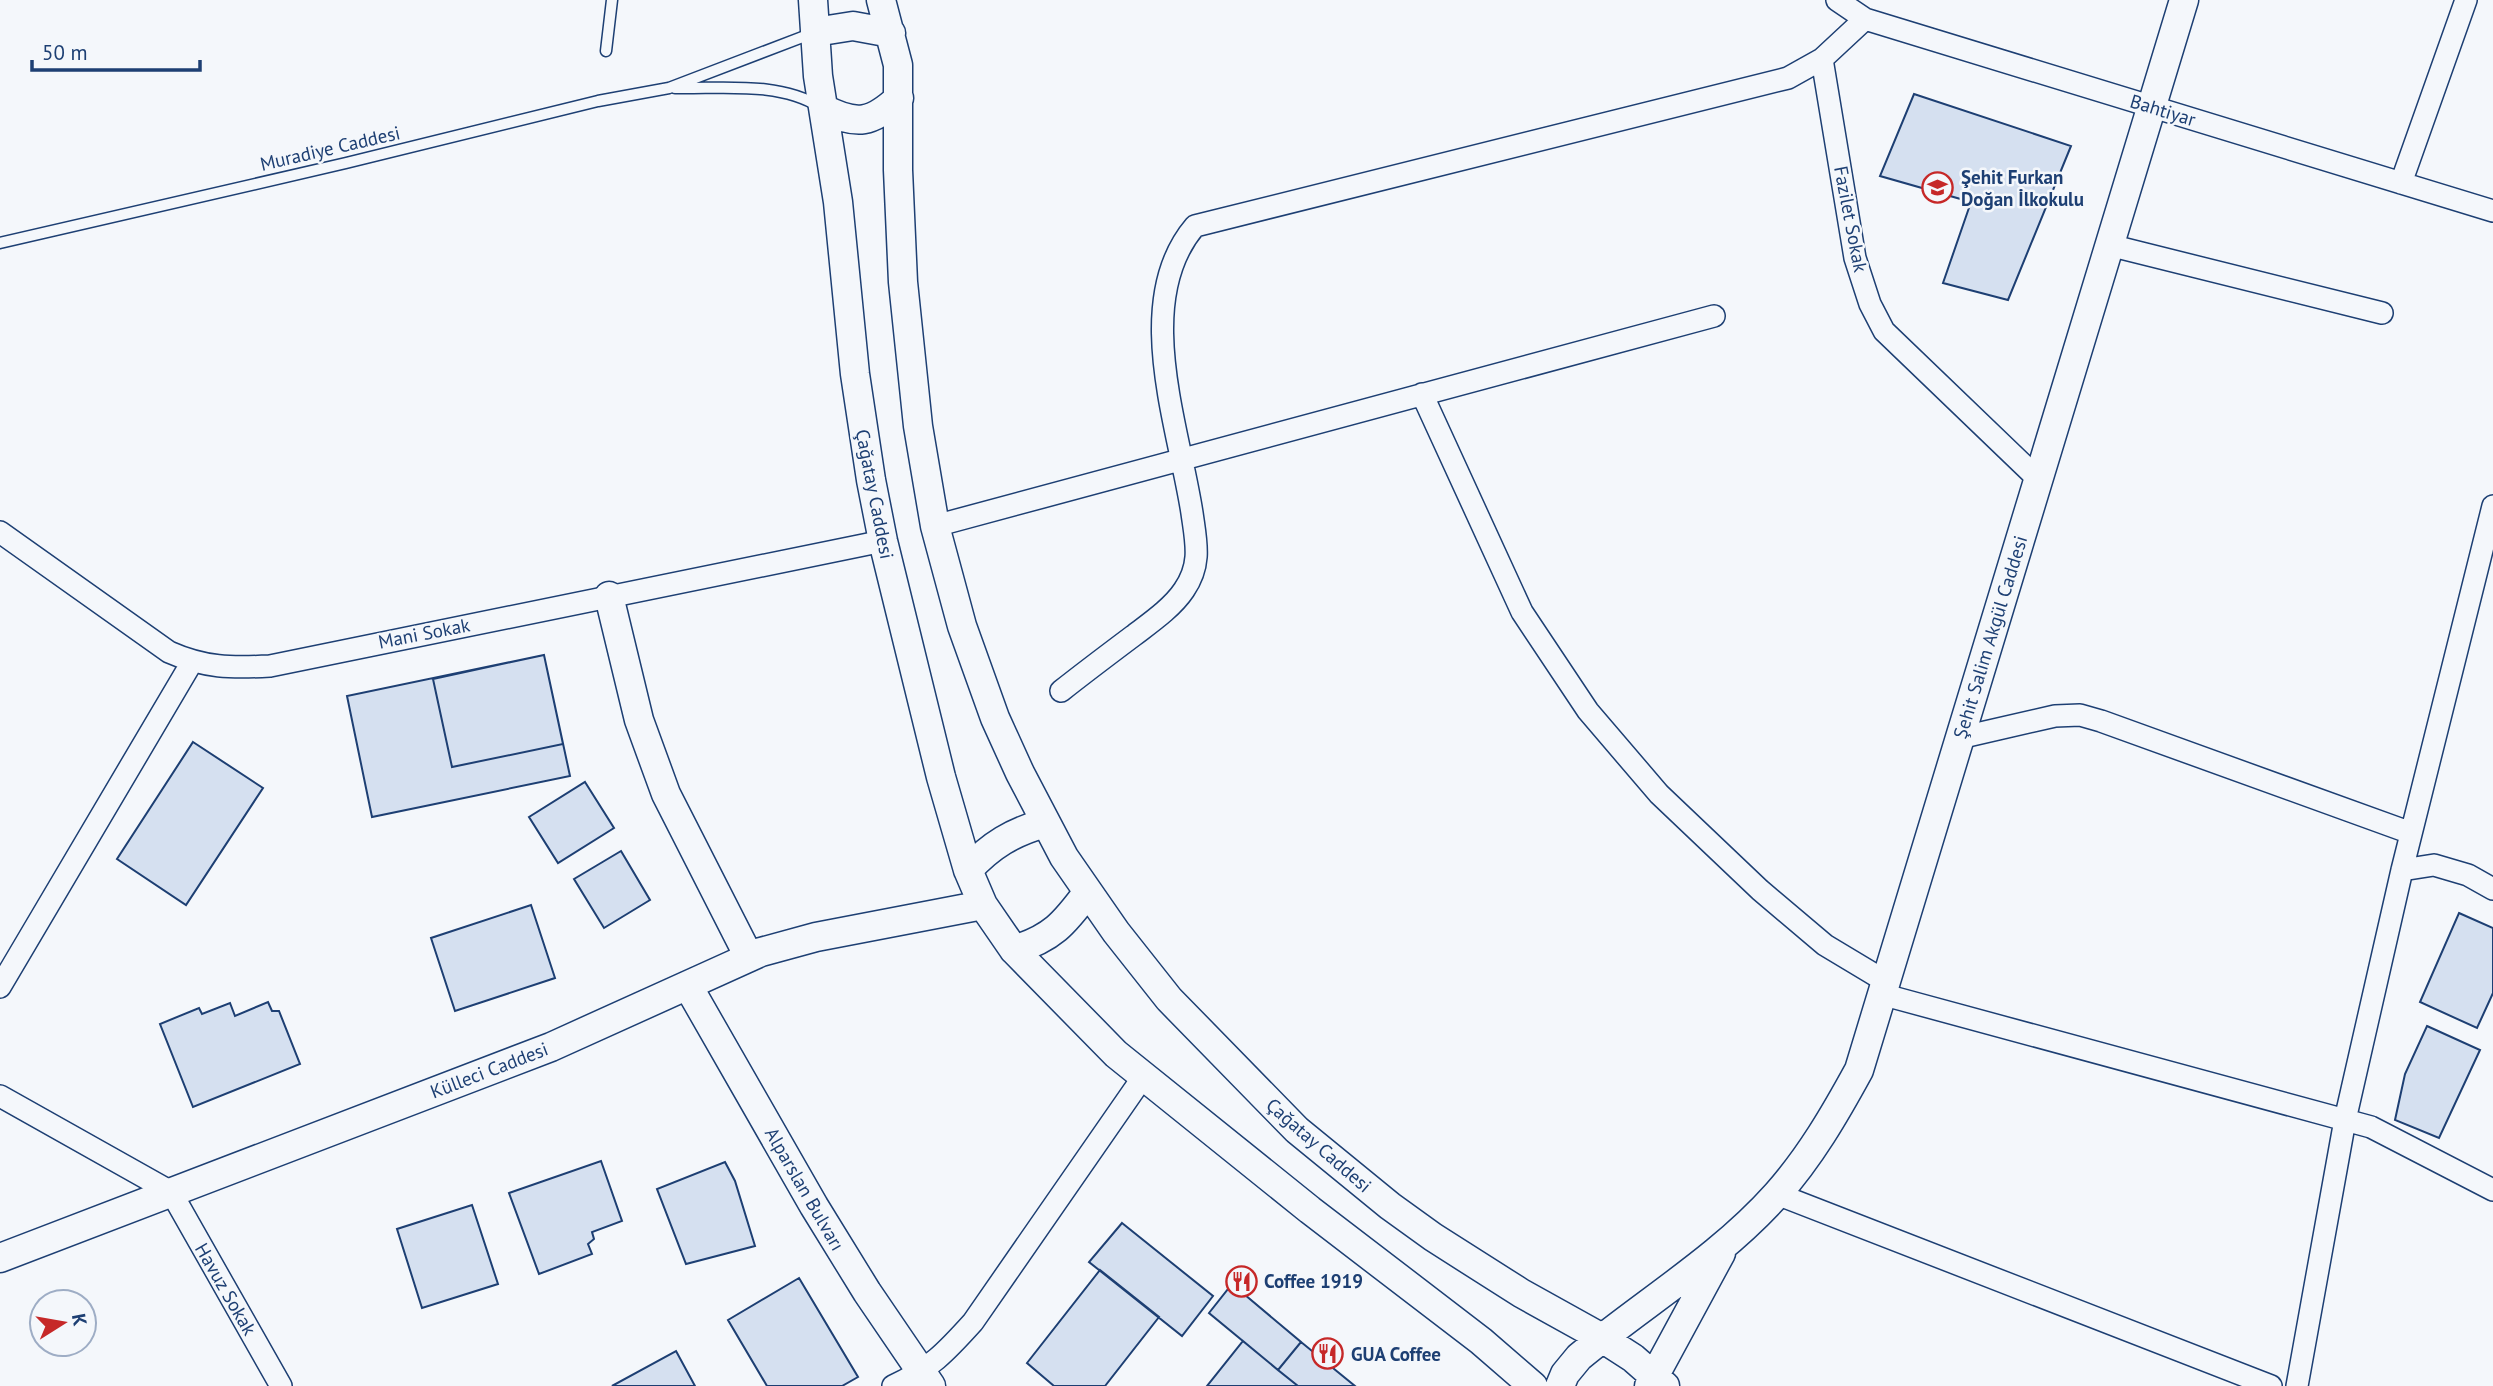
<svg xmlns="http://www.w3.org/2000/svg" width="2493" height="1386" font-family="'PT Sans',sans-serif">
<style>
.building{fill:#d5e0f0;stroke:#1d3f73;stroke-width:2}
.lines{fill:none;stroke-linecap:round;stroke-linejoin:round}
.lane-casing{stroke:#1d3f73;stroke-width:13}
.street-casing{stroke:#1d3f73;stroke-width:24}
.secondary-casing{stroke:#1d3f73;stroke-width:31}
.lane{stroke:#f4f7fb;stroke-width:10}
.street{stroke:#f4f7fb;stroke-width:21}
.secondary{stroke:#f4f7fb;stroke-width:28}
.labels{text-anchor:middle;dominant-baseline:central;stroke-width:5;stroke-linejoin:round;paint-order:stroke}
.street-label{font-size:19px;fill:#1d3f73;stroke:#f4f7fb}
.poi-label{font-size:19px;font-weight:bold;fill:#1d3f73;stroke:#f4f7fb;text-anchor:start}
</style>
<rect width="100%" height="100%" fill="#f4f7fb"/>
<!-- building -->
<path class="building" d="M1914,94l157,52 -63,154 -65,-17 28,-81 -91,-26z
M544,655l19,89 -111,23 -19,-88z
M544,655l26,121 -198,41 -25,-121z
M193,742l70,46 -77,117 -69,-46z
M585,782l29,46 -56,35 -29,-46z
M621,851l29,49 -46,28 -30,-49z
M531,905l24,73 -100,33 -24,-73z
M2459,913l34,15v65l-16,35 -57,-26z
M268,1002l4,9h7l21,53 -107,43 -33,-83 39,-16 3,6 28,-11 5,13z
M2427,1026l53,24 -41,88 -44,-18 10,-46z
M601,1161l21,60 -30,11 2,7 -6,5 4,10 -53,20 -30,-81z
M725,1162l10,19 20,65 -69,18 -29,-75z
M472,1205l26,79 -76,24 -25,-79z
M1122,1223l91,73 -31,40 -93,-74z
M1100,1270l59,47 -54,69h-51l-27,-23z
M799,1278l59,99 -16,9h-75l-39,-66z
M1232,1284l69,58 -23,28 -69,-57z
M1243,1341l35,29 20,16h-91z
M1301,1342l54,44h-57l-20,-16z
M676,1351l19,35h-83z"/>
<g class="lines">
<defs>
<path id="lane" d="M606,51l6,-51
M675,88c47,1 104,-7 145,19
M0,243l346,-80 252,-62 71,-13 144,-55"/>
<path id="street" d="M1837,0l28,19 628,192
M1822,59l33,199 15,46 14,27 154,148
M2401,183l65,-183
M2109,245l273,68
M1422,394l100,218 66,99 71,83 101,96 65,55 60,36
M935,526l779,-210
M0,532l169,120c36,16 62,16 101,14l613,-125
M1061,691c24,-19 48,-37 72,-55 17,-13 39,-28 51,-46 18,-26 12,-48 8,-77 -13,-86 -61,-212 3,-287l593,-148 34,-19 43,-40
M1959,738l96,-22 25,-1 21,6 310,112
M2402,870l32,-5 34,10 25,14
M0,987l192,-325
M1881,994l490,133 122,63
M0,1096l171,96 110,194
M1777,1194l494,192
M893,1386c37,-17 53,-34 80,-64l170,-245
M2297,1386l48,-266 57,-250 91,-364"/>
<path id="secondary" d="M813,0l5,76 20,126 17,172 16,106 12,61 58,236 27,93 15,35 31,45 102,104 194,156 171,131 52,45
M881,0l17,65v105l5,112 15,144 17,100 27,100 33,92 25,55 44,84 52,75 53,67 128,131 93,76 43,31 88,56 81,45 31,20 32,28
M815,32l38,-6 38,7
M824,109c33,17 48,14 75,-11
M609,596l30,124 27,74 83,163
M968,870c23,-25 45,-38 77,-47
M1014,950c38,-12 50,-26 73,-57
M688,986l126,220 53,86 64,94
M0,1258l551,-211 210,-95 55,-15 167,-32
M1560,1386l5,-12 14,-17c65,-54 141,-99 198,-163 33,-37 58,-80 82,-124l325,-1070
M1649,1386l72,-133"/>
</defs>
<!-- lane casing -->
<use href="#lane" class="lane-casing"/>
<!-- street casing -->
<use href="#street" class="street-casing"/>
<!-- secondary casing -->
<use href="#secondary" class="secondary-casing"/>
<!-- lane -->
<use href="#lane" class="lane"/>
<!-- street -->
<use href="#street" class="street"/>
<!-- secondary -->
<use href="#secondary" class="secondary"/>
</g>
<!-- icons -->
<defs>
<symbol id="school-ring" viewBox="-11 -11 22 22"><circle r="9.5" fill="#f4f7fb" stroke="#c62828" stroke-width="1.5"/><path d="M0-5L7-2L0 1L-7-2ZM-4 1L0 2.5L4 1V4Q0 6-4 4Z" fill="#c62828"/></symbol>
<symbol id="restaurant-ring" viewBox="-11 -11 22 22"><circle r="9.5" fill="#f4f7fb" stroke="#c62828" stroke-width="1.5"/><path d="M-5-6h1v4h1v-4h1v4h1v-4h1v5L-1.5 .5V6h-2V.5L-5-1ZM5-6V6H3V1.5H1.5Q1.5-4 5-6Z" fill="#c62828"/></symbol>
</defs>
<g fill-rule="evenodd">
<use href="#school-ring" x="1920" y="170" width="35" height="35"/>
<use href="#restaurant-ring" x="1224" y="1264" width="35" height="35"/>
<use href="#restaurant-ring" x="1310" y="1336" width="35" height="35"/>
</g>
<g class="labels">
<!-- street labels -->
<g class="street-label">
<text transform="translate(2163 110) rotate(17)">Bahtiyar</text>
<text transform="translate(330 148) rotate(-13)">Muradiye Caddesi</text>
<text transform="translate(1851 219) rotate(79)">Fazilet Sokak</text>
<text transform="translate(875 494) rotate(79)">Çağatay Caddesi</text>
<text transform="translate(424 633) rotate(-11)">Mani Sokak</text>
<text transform="translate(1990 637) rotate(-73)">Şehit Salim Akgül Caddesi</text>
<text transform="translate(489 1070) rotate(-21)">Külleci Caddesi</text>
<text transform="translate(1319 1145) rotate(41)">Çağatay Caddesi</text>
<text transform="translate(805 1189) rotate(60)">Alparslan Bulvarı</text>
<text transform="translate(226 1289) rotate(60)">Havuz Sokak</text>
</g>
<!-- poi labels -->
<g class="poi-label">
<text x="1961" y="177">Şehit Furkan<tspan x="1961" dy="22">Doğan İlkokulu</tspan></text>
<text x="1264" y="1281">Coffee 1919</text>
<text x="1351" y="1354">GUA Coffee</text>
</g>
</g>
<!-- north arrow -->
<g transform="translate(63 1323) rotate(79)"><circle r="33" fill="#f4f7fb" stroke="#9eadc5" stroke-width="2"/>
<path d="M0-5L12 26L0 18L-12 26Z" fill="#c62828"/>
<text y="-10" font-size="19" font-weight="bold" text-anchor="middle" fill="#1d3f73">K</text>
</g>
<!-- scale -->
<path d="M32 60v10h168v-10" fill="none" stroke="#1d3f73" stroke-width="3.5"/>
<text x="42" y="60" font-size="21" fill="#1d3f73" stroke="#f4f7fb" stroke-width="5" paint-order="stroke">50 m</text>
</svg>
